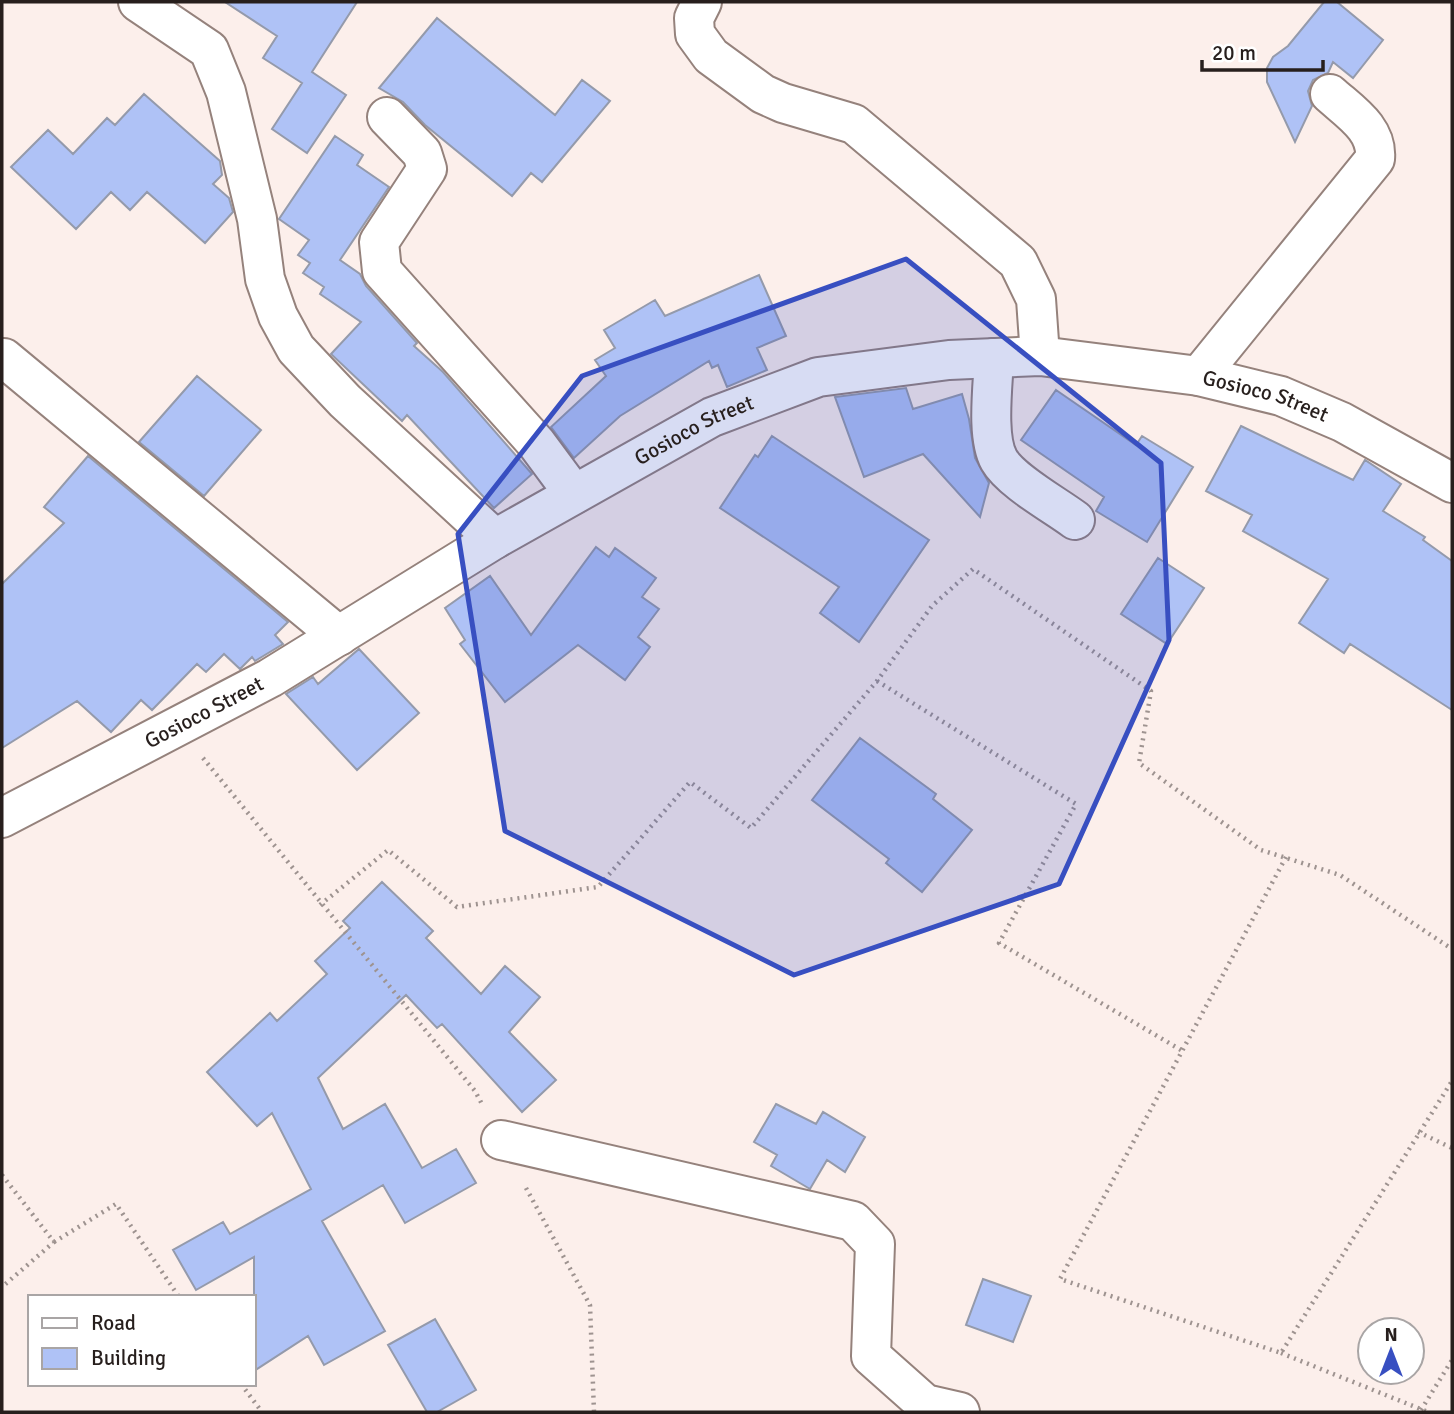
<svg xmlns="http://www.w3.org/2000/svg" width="1454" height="1414" font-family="Signika,sans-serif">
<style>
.building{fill:#afc2f6;stroke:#949aab;stroke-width:2}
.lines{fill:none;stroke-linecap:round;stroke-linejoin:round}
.minor-casing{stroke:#95827c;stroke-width:42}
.path{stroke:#9e9390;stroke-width:4.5;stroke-dasharray:2 5;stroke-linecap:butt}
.minor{stroke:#fff;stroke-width:38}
.marked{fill:#384fc1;fill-opacity:0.2;stroke:#384fc1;stroke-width:5;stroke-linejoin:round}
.labels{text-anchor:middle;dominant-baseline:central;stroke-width:7;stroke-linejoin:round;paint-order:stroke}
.street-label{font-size:21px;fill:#271f1d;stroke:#fff}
</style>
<rect width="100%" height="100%" fill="#fcefeb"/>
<!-- building -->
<path class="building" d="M225,2h132l-45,70 34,23 -39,58 -35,-24 30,-46 -39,-25 14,-22z
M1324,2h13l46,38 -30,38 -20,-16 -5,11 -15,7 -5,11 4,15 -17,36 -28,-60v-14l6,-11 15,-11z
M437,18l118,97 27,-35 28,21 -68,81 -11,-9 -19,23 -87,-71 -22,-23 -24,-14z
M144,94l76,67 2,14 -9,9 16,14 4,14 -28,31 -58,-51 -17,18 -19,-18 -35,37 -65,-62 37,-37 25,24 34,-36 8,7z
M335,136l28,19 -6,10 32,22 -49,73 20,14 6,12 51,57 -3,3 29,26 89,102 -38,34 -87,-93 -5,6 -71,-67 30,-32 -41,-28 4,-7 -21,-14 7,-10 -12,-8 11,-15 -30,-21z
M759,275l27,61 -29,12 10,22 -40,17 -9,-22 -6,3 -3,-7 -89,55 -46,42 -23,-31 55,-51 -11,-16 20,-12 -11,-18 51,-30 10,16z
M197,376l64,54 -57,66 -65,-54z
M906,388l7,21 49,-15 7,25 6,39 14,25 -9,34 -57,-63 -59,23 -29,-80z
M1056,390l80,55 6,-9 51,31 -46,75 -51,-31 8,-14 -83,-57z
M1241,426l112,54 12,-20 36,24 -18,27 42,26 -2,3 29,21v149l-102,-66 -6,9 -45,-30 29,-44 -85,-48 9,-16 -46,-24z
M772,436l157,104 -70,102 -39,-29 19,-26 -119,-79 35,-53 3,2z
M88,456l200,166 -13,13 8,9 -28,17 -3,-4 -12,12 -16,-15 -18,18 -9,-8 -45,46 -11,-10 -30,32 -34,-31 -75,47v-164l62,-61 -20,-16z
M596,547l13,10 6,-9 41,30 -14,19 17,12 -21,28 12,10 -25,33 -47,-35 -73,57 -45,-58 5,-4 -20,-32 45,-32 41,59z
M1158,558l46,30 -37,56 -46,-30z
M359,649l60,64 -62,57 -71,-76 27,-17 5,7z
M860,738l76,56 -3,5 39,31 -50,62 -36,-29 3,-4 -77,-59z
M382,882l51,49 -7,7 55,56 24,-28 35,31 -31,35 47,48 -34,32 -80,-88 -5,4 -31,-33 -88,83 25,51 42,-25 37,64 34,-19 20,34 -71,40 -22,-38 -61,36 63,110 -61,34 -16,-29 -54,35v-114l-58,33 -23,-40 50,-28 7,12 81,-45 -39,-76 -15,13 -50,-54 63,-59 7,8 50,-47 -12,-13 35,-33 -7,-7z
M776,1104l40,20 7,-12 42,25 -20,35 -18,-12 -17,29 -39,-23 6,-11 -23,-13z
M983,1279l48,17 -18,46 -47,-17z
M435,1319l41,71 -39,22h-10l-39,-67z"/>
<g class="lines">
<defs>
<g id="minor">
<path d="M138,2l71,48 17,42 31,127 8,60 13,37 18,33 49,52 150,138"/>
<path d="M702,2l-8,16 1,16 16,22 52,38 20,9 71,21 164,138 18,37 4,57"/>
<path d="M387,117l35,36 5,16 -48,73 3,29 155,173 37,50"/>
<path d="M4,358l335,278"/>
<path d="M994,358c-1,27 -8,79 5,102 12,21 56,45 76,60"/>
<path d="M1199,376l176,-217c3,-30 -25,-47 -45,-65"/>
<path id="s1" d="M2,818l268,-140 225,-139 217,-122 106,-40 131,-17 91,-4 159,20 82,20 61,26 110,61"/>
<path d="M501,1140l352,81 22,23 -4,112 54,48 35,8"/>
</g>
</defs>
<!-- minor casing -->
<use href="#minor" class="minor-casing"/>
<!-- path -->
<path class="path" d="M877,681l199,123 -77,139 182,107
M203,758l272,333 8,15
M1286,857l-226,422 221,74 171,-272
M320,905l68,-55 69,57 141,-20 92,-105 61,46 126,-147 55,-75 41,-37 178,122 -12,72 122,87 79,25 112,74
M1418,1132l34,16
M2,1175l52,67 -52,45
M526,1188l64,117 4,107
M54,1242l62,-38 63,93
M1281,1353l147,59
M241,1384l21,28
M1421,1410l31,-50"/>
<!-- minor -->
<use href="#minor" class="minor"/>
</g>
<!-- marked area -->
<path class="marked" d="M906,259l255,204 8,177 -110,244 -265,91 -289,-144 -47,-297 124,-158z"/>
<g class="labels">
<!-- street labels -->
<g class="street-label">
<text stroke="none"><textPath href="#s1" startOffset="1382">Gosioco Street</textPath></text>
<text stroke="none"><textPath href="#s1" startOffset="794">Gosioco Street</textPath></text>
<text stroke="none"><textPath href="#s1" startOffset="228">Gosioco Street</textPath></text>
</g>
</g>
<!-- border -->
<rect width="1454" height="1414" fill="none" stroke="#271f1d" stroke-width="7"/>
<!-- legend -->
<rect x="28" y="1295" width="228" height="91" fill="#ffffff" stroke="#a9a5a5" stroke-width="2"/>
<rect x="42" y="1318" width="35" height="10" fill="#ffffff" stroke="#a9a5a5" stroke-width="2"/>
<text x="91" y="1330" font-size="21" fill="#271f1d">Road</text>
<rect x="42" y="1348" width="35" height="21" fill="#afc2f6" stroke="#a9a5a5" stroke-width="2"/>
<text x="91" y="1365" font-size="21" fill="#271f1d">Building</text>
<!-- north arrow -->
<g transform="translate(1391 1351)"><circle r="33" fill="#ffffff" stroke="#a9a5a5" stroke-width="2"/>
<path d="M0-5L12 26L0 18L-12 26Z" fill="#384fc1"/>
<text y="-10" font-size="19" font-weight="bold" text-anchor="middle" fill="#271f1d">N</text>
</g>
<!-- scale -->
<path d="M1202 60v10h121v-10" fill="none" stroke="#271f1d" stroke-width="3.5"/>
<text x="1212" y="60" font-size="21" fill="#271f1d" stroke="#ffffff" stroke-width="5" paint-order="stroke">20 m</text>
</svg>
